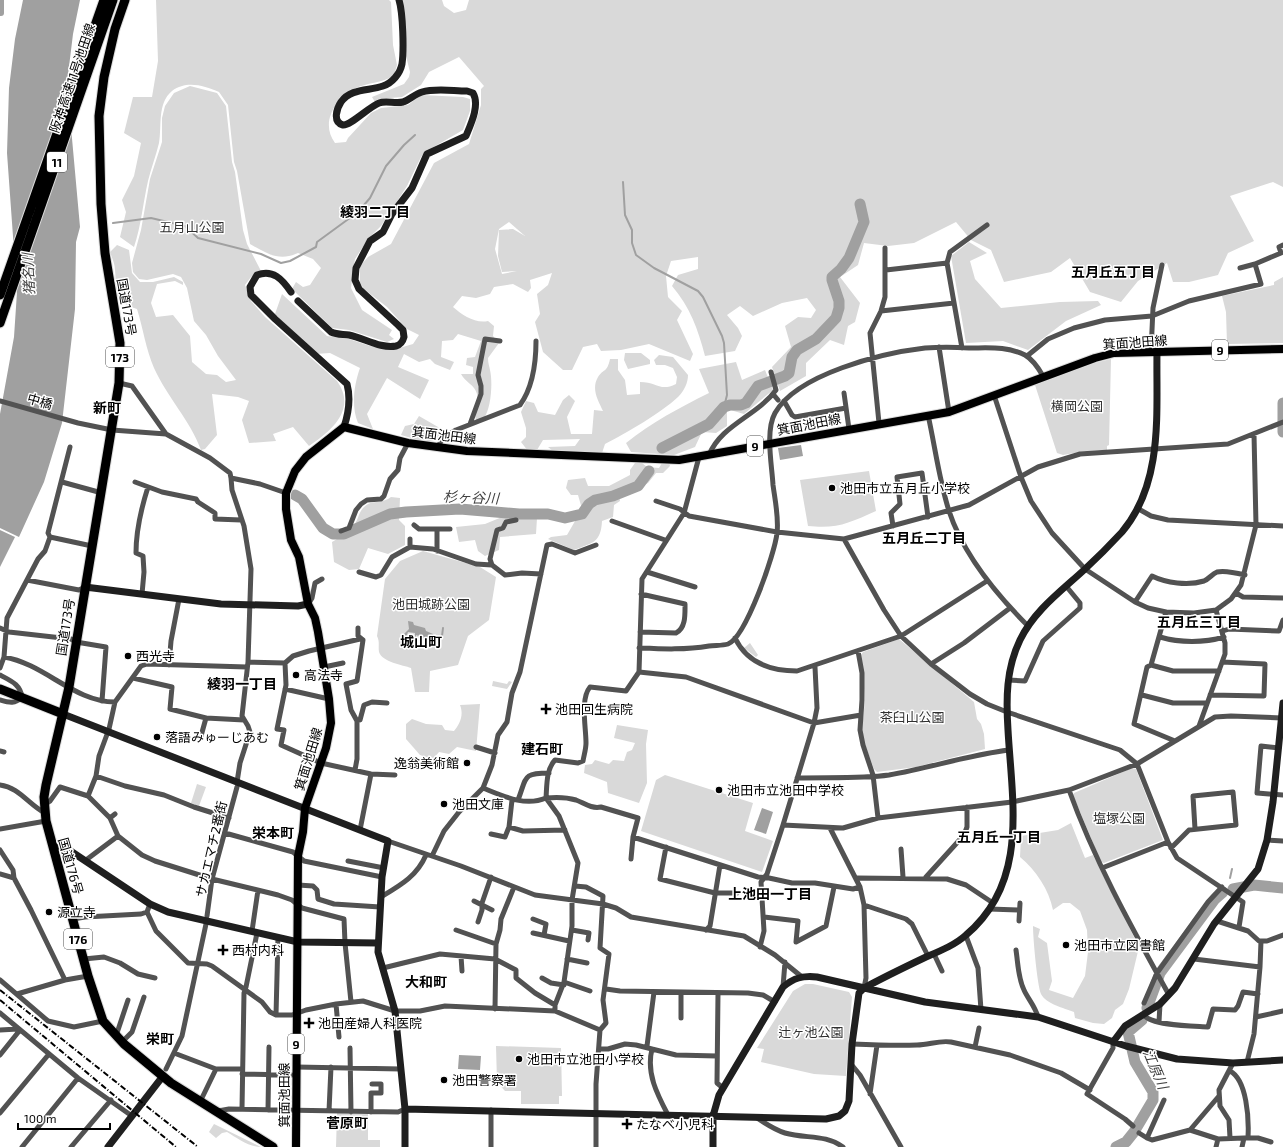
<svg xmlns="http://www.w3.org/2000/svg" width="1283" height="1147" font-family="'Exo 2','Noto Sans JP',sans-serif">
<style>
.green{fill:#d9d9d9;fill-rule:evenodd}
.water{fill:#a0a0a0}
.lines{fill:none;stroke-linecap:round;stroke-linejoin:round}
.stream{stroke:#a0a0a0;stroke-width:2}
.canal{stroke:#a0a0a0;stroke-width:6}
.river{stroke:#a0a0a0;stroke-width:11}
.primary-casing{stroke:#dbdbdb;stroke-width:10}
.highway-casing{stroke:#dbdbdb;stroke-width:11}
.street{stroke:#525252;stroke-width:5}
.secondary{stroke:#1f1f1f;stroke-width:7}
.primary{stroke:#000;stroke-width:8}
.highway{stroke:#000;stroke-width:9}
.rail{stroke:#000;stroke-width:2;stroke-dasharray:6 2 1 2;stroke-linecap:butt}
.poi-dot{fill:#000;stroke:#fff;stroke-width:1.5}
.labels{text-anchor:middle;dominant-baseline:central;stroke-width:3;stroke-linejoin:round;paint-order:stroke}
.shield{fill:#fff;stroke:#4c4c4c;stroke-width:1}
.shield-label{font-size:12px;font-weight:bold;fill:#000}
.street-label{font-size:13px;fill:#000;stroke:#fff}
.park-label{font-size:13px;fill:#303030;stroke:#fff}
.poi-label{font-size:13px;fill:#000;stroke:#fff;text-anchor:start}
.neighbourhood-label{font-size:14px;font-weight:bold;fill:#000;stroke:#fff}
.water-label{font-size:14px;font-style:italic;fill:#414141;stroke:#fff}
</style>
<rect width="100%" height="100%" fill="#fff"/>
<!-- green -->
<path class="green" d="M156,0h233l2,2 2,43 4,20 -3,10c-12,9 -27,7 -40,14 -19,10 -34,34 -19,54l11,-1 2,-4 23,-25 10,-5 27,-3 13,-10 42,2 7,2v12l-7,19 -38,22 -4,5 -14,29 -26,40 -13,13 -13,20 -2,12 -2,17 11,22 30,20 -3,5 5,4 -7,3 -38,-12 -17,-2 -40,-39 4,-7 7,5 7,-2 11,-17 -8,-9 -15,-6c-19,9 -32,0 -48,-9l-13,-73 -3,-9 -6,-57 -9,-13c-15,-6 -32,-12 -47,-1 -15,12 -10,36 -13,52 -3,13 -8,25 -11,38 -5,22 -7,45 -14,66l-14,-10 6,-25 -4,-12 12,-24 7,-33 -17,-10 9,-36h19l6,-36z
M403,0h39l2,6 10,7 12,-3 3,-10h814v187l-10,-5 -43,14 24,45 -26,12 -10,22 -29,7h-16l-6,-19 -29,18 -17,21 -31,-10 -20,-34 -19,14 -47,10 -13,-32 -20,-10 -15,-18 -42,21 -26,3 -24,-3 -6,22 -18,12 20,26 -5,19 -7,4 -4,19 -14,-5 -24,23v13l-26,15 -8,-24 19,-20 -6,-21 13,-9 13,1 5,-8 -9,-12 -25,5 -29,13 -13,-10 -13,9 11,13 4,8 -7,15 -30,5c-7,-27 -15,-49 -33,-70l6,-11 20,-6v-12l-27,4 -5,15 2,21 14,14 -5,9 16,34 -3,7 -41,-17 -28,6 -20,1 -4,-7 -14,3 -11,23h-9l-20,-18 -8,-30 5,-8 -3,-20 11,-9 4,-12 -22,7 1,8 -3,4 -15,-8 -19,3 -4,7 -14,4 -14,-2 -9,11c9,8 23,17 35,14l6,5 -1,10 6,7 -11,15c0,5 1,7 2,12 3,12 1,39 -6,48l-8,2c-3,-9 3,-17 1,-26 -2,-9 -12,-12 -16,-20h12v-7l-7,-2 1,-7 8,-1 6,-16 -23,-7 -5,6 -11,1 -1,16 13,5 -4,8 -15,-6 -5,-5 -11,3 -15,-8 -6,13 31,13 -9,19 -33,-21 -20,36 6,15 -15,-6c-7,-17 -4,-38 2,-55l-30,-15 -15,1 -40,-40 7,-20 45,42 22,3 21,7 26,3 17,-5 6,-9 -12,-6 -20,-22 -23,-18 -4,-6v-17l8,-9 23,-13 43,-81 35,-19 12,-39v-16l3,-3 -25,-29 -30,15 -8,13 -19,12 -24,2 -3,3 -3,-5 32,-13 5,-7 1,-5 -5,-20zM509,222l16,14 -12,-7 -14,1 -1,26 4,16 15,-1 -15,3 -7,-25 4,-20z
M190,86l27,7 9,13 6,56 3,10 8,58 4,14 14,27 -10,6 -6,8 6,16 14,16 72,64c20,28 -5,50 -28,65l-16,-19 -20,7 3,7 -27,2 -7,-23 7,-19 -11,-4 -26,-3 5,41 -12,14 -4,1c-11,-30 -34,-53 -47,-82 -8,-18 -11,-40 -17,-59 -25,-8 -20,-17 -22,-39 0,-6 -3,-12 -5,-18l7,-7 12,5 3,23 8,9h13l21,-5 9,5v3l-8,-4 -18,3 -6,19 5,14 17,-2 17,21 2,26 14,12 11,1 9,7 10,-2 -18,-24 -12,-21 -12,-14 -7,-33 -6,-11 -8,-3 -26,6 -8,-1 -6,-7 -1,-9 9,-33 9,-51 12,-37v-24l3,-12 9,-13z
M969,242l18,11 -17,8 5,18 26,29 59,-6 38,-1 3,4 -35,16 -38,29 -25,-9 -37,2 -15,-87z
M1283,277v66l-56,1 -1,-32 -4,-16 52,-11v-3z
M625,353h16l9,7v4l-22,5 -4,-9z
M659,355l14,2 15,18c0,8 -4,16 -10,22 -17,16 -52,36 -73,47l-3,9 -49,-2 -5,-4 27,-1 5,-7 -37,1 -6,10 -9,1 -7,-9 5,-5v-9l-5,-16 5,-11 8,2 4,9 17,3 8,-15 6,-5 6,6 -8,16 4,17h21l2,-24 9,1c-5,-11 -12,-22 -5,-34 6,-9 9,-4 12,-18h8v11l7,10 2,15 13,-1v-12c17,0 20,10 36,2l1,-7 -4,-9 -8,-3h-9l-2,-5z
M1111,359l-2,86 -2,1v4l-22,1 -22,4 -6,-2 -22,-68 55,-21z
M736,362l6,18 23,-10 8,20 -29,24 -17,-5v17l-11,7 -14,-1 -7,15 -21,8 -43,-3 -5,-9c26,-21 53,-35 83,-50l-10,-24z
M419,416l19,11 3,5 -5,8 -11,2 -24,-7 4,-9 9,-2z
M635,463h7l5,4 12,1 3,-5h7l1,3 -7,7h-7l-8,10 -29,13 1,5 -6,4 -1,12 -11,4c-1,22 -10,22 -28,29l-26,-11 3,-2 16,-2 15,-26 -4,-14h-7l-5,-7 2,-8 17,-2 3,8h21l21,-11v-5z
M869,471l7,40c-27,12 -38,18 -68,15l-8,-46z
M391,497l9,1 -1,22 6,6v19l-17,9 -20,-6 -9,21 -10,1 -15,-8 -2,-20c8,-5 17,-9 22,-17 6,-8 4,-15 14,-21 7,-3 15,-1 23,-7z
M502,517l35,1 -1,16 -36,3 -1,13 -14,6 -7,-5 -3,-11 -16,2 -3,-15 29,-3z
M423,551l57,16 16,10 -7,43 -21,16 -10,29 -28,6 -1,21h-14l-4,-24c-8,-3 -29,-6 -32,-16 -1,-6 1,-10 -2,-16l8,-57 15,-18z
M899,639l75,63 3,17 4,5 3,10 1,15 -69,18 -39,5 -3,-3 -9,-24 -3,-15 3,-31 -4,-44 2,-3z
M750,643l8,12 -2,2 -12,-9z
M493,681l14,3 2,-3 3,1 -5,7 -15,-3z
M480,704l-4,47 -19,-4 -8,7 -10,-2 -6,7 -13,-4 -14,-16v-15l6,-5 14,5 16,1 3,5 9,1c6,-7 10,-16 6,-26z
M617,725l31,5 -2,14 1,39 -8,20 -31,-10 -1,-11 -23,-9 1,-8 7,-1 3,-4 14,4 4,-4 11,1 3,-9 5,-2 3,-7 -21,-5z
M1132,768l4,1 27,71 -59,23 -3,-1 -28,-67 1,-2z
M665,775l88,28 -8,28 28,10 -11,31 -121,-41 15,-51z
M197,784l9,3 -7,19 -8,-3z
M1071,823l14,35 8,-3 46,92 -10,42 -6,15 -8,6 -3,8 -8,6 -11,-1 -18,-5 -1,-6c-10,-4 -28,-8 -33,-18 -4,-10 -8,-57 -8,-68l7,3 -2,8 9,6 5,38 -3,9 24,8 12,-22 3,-24 -1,-22 -7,-19 -10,-8h-7l-10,7c-4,-20 -17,-40 -33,-53l1,-21 37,-6z
M805,984h8l36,8 3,5 -6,79 -32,-2 -53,-12 3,-13 -7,-1 36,-57z
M496,1046l65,2 1,48h-3v8h-38v-13h-16l-8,-9z
M337,1113l31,1v26h12v7h-44z
M214,1124l47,23c-12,0 -24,-9 -34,-15l-5,1 -6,5 -7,-6z"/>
<!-- water -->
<path class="water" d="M23,0h57l-7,34 -6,49 13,144 -4,15 -1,67 -13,114 -18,59 -25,55 -19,-9v-114l14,-77 3,-45 -10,-139 2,-65 6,-49z
M801,445l2,11 -23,4 -2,-12z
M0,530l15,7 -15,30z
M408,621l5,1 1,3 11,3 1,3 7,3 1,4 -4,2 -14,-5 -1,6v-8l-7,-1 -3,8 -4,-3 8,-8z
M762,808l11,4 -7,22 -12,-4z
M459,1055l22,1 -1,14 -22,-1z"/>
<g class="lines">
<!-- stream -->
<path class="stream" d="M623,182l2,33 7,15v13l4,12 18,13 44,23 5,6 19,39 2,7 3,52 -3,12
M113,223l38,-5 34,8 13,12 63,16 20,9 9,-2 26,-14 1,-5 41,-30 12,-14 16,-32 18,-21 11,-10
M442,636l1,-8
M1230,878l2,-9
M1221,893l1,-2"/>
<!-- canal -->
<path class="canal" d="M1,13v-13"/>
<!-- river -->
<path class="river" d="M1283,403v29
M662,448l47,-24 15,-17 6,-2h11l5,-2 12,-17 27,-10 4,-3 3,-16 5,-7 19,-11 20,-21 3,-10v-7l-7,-21v-3l9,-8 8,-11 15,-36 -4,-18
M295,495l7,4 21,29 10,6h11l46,-20 16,-2 54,-3 59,5h29l17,4 17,-4 7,-10 6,-4 18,-4 25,-10 11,-15
M1233,889l21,-4 29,3
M1147,1008l13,-35 55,-74 8,-7
M1116,1147l10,-5 8,-10 19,-32v-8l-18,-30 -7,-30 14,-12"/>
<defs>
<path id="primary" d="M296,1147l2,-291 5,-24 2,-24 21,-60 5,-25 -2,-24 -11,-67 -3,-14 -7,-14 -9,-47 -8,-17 -5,-31v-16l9,-22 11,-14 38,-30 64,16 59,8 212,9 270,-48 146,-54 19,-5 169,-4"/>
<path id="highway" d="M125,0l-10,29 -11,48 -5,39 2,88 4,49 15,90 -1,40 -50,304 -23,98 -2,12 2,24 42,155 15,45 21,23 47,39 102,64
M0,295l104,-295
M0,323l113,-323
M0,689l63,25"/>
</defs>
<!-- primary casing -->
<use href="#primary" class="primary-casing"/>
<!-- highway casing -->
<use href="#highway" class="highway-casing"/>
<!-- street -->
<path class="street" d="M947,263l3,-11 37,-27
M1240,268l15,-4
M886,270l61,-7 15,85
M881,311l73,-8
M939,347l10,65
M1151,352l2,-44 9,-43
M1027,356l21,-17 26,-11 31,-8 47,-4 37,-15 72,-17 -6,-20 26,-11 -2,-6 4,-2
M119,383l13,3 34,48 44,24 20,15 1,5 29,6 26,9
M844,393l5,36
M773,394l5,6
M994,395l27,82 10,24 21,32 33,36 50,33 13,6 18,4 28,1 22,-3 15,-11 10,-14 15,-60 -2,-91
M0,401l78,22 34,7 54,4
M784,401l8,14 3,2 51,-9
M928,415c7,31 11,65 21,96 14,43 47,83 79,115
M879,423l-9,-90 11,-22 4,-14v-49
M470,424l11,-30v-8l-3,-11 7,-36 15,2
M437,448l6,-10 13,-8 64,-25c13,-18 16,-42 16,-64
M709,455c12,-30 48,-39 67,-65l-5,-18
M231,478l1,12 12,36 7,43 -3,93 -6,54 6,10 2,6 -10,31 -3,19
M62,482l40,11
M135,482l27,10 34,7 2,3 17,11v6l26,1
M656,501l24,8 9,7 88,16 67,7 125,-34 69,-38 42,-13 148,-10 55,-22
M1137,508l14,8 17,4 115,6
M612,521l53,19
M414,525l5,4h31
M893,526l-2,-13 9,-9 -3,-27 25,-4 6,44
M341,531l8,-3 7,-18 5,-6 6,-4 14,-1 3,-3 6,-17 8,-9 2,-12 8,-15
M50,537l-2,-4 22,-86
M844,539l40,71 17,26 30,28 39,30 17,10 20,8 113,38 17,14 31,78 9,16 66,44 -4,25
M410,547v-8
M437,551v-22
M492,565l-2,-6 7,-29 6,-2 3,-6 10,-2
M359,572l17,5 5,-2 11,-18 18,-10 23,2 43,15 16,1 13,10 17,-2 19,1
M647,572l48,15
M27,580l52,10 6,-3
M1236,593l7,4 40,1
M142,594l2,-22 -1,-16 -7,-3c0,-23 5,-44 12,-66
M1135,602l17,-26c14,7 36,10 52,5 5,-2 8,-7 13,-9 8,-2 20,1 28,3
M308,604l4,-6 3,-15 7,-4
M1166,612l-15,53 -4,2 -13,57 41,17
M0,628l9,4 62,7 5,3 30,5 -4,54
M1223,631l6,-2 50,2 4,-11
M640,632l36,1c10,-5 9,-19 9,-29l-44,-10
M1160,637c20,6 44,6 64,0
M735,638c12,25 36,33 62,33l104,-35 86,-55
M639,648c24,1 46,2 70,-2 6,-1 13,0 19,-2 18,-7 47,-91 49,-111 2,-15 -2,-33 -4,-48 -1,-19 -8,-54 2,-72 22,-39 107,-60 150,-65 14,-1 29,-1 44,0 20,0 38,-2 56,7 7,4 14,14 18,21
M858,651l4,22v27l-2,30 3,15 10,30 5,43
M4,657c41,7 70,45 111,45l26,-36 6,-2 100,3
M248,662l37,1 8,-7 16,-5 51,-12
M285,663l1,22 -9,44 7,1 -3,15 40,18 50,11 24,1
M931,664l33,-21 46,-35
M169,665l2,-24 8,-42
M1151,665l22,6h46
M324,667l19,-4
M0,668l4,-11 3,-39 31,-59 7,-8 5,-14 42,9
M639,672l47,5 128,46 47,-8
M0,675c11,6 20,9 22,22 -7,7 -12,6 -22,3
M133,678l39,9 -2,22 36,9 38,2
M1008,680l17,1 18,-40 37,-33v-5l-14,-17
M285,689l44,10
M1142,695l31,8h34
M1210,695l54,1 1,-32 -43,-2
M357,721l3,-1 4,-15 8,-3 15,1
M1199,726l26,-72v-11l-9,-33
M201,736l5,-18
M476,747l19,6
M1279,748l-18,-2 -4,47 26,2
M0,751l4,1
M355,770l2,-11v-38l-6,-11 -5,-26 11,-3 6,-41 -5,-4v-8
M96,776l29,10 39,9 30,12 35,11
M797,778c30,-1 63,1 92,-3 41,-7 79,-20 120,-25
M0,785c19,2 29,20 45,28
M483,788c20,8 42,19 63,10 1,-13 0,-28 9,-38l23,3 5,-2c1,-6 3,-12 3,-18 0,-16 -6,-44 4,-56l36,4 13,-19 3,-93 42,-66 15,-56
M1069,790c26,72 63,138 100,205
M88,796l8,-20 3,-20 10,-27 6,-27
M546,798l13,18 19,47 -6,37v26l-8,56 -9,23v6
M546,798c10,-1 20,-1 30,2 8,3 15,9 25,7l37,11 -5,19 -2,22
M518,800c9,-23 4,-27 31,-27
M45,804l5,-3 10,-14 28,9 22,22 8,18 24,19 13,6 57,18 66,16 14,5 10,8 42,11 1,24 6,59
M110,818l5,-4
M783,825l60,3 35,-10 134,-16 57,-12 68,-26 78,-47 16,-1 51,2
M509,827l14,4 42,-1
M830,828l30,59 4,18 2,73 -2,10
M0,829l46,-8
M360,830l11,-56
M225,833l68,19 11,9 78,16
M491,834l14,3 4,-10 3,-27
M633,837l125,40 11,1 23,5h23l38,6 7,-2
M1267,840l16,1
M388,841l73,25 74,29 68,9 13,4 15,9 113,19 31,19 27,22
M666,847l-6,32 55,14h22
M1171,848l18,-18 47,-5 -3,-33 -40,4 2,33
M901,849l2,28
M0,850l13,20 1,8
M432,856l12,-25 15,-19 24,-24 9,-23 6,-30 9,-13 5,-29 8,-21 27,-127 5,-1 23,9 21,-8
M86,860l32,-24
M348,861l36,7
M1102,868l66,-26
M0,874l14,4 17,32 34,70
M926,877l38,-42 3,-8v-20
M857,878l90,1 19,6 27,18
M298,885l15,1 4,4 1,9 16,5 46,3
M575,886l11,1 17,9 -3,52 9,6 -6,46 3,23 -6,7 -4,54v63
M381,897c20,-12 36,-21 45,-42
M474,901l18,9
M864,905l42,14 6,5 16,32
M989,909l30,1
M147,912l9,19 32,32 19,1 5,2 50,36 8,10 6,3h16l14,-5 30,-6 27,-3 32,10h25l25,-5 110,5 45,19
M207,916l5,-37 25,-92
M764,917l34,4 -2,21 30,-16 8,-39
M73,919l12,-2 56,-3 6,-2 3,-8
M533,919l13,5 -2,11
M1019,921l1,-18
M1217,921l31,10 11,10h8l16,-6
M478,922l4,-12v-7l9,-26
M456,930l40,14
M572,930l17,3 -1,7
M706,930l4,-4 10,-61
M252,931l6,-41
M533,933l36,8
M966,936l12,32 3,42
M760,947l4,-16 -3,-49 6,-8 16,-49 31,-102 3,-15 -2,-41
M1016,950c2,13 2,28 8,40 4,9 11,16 14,27
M934,954l8,17
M461,956l1,15
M84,959l20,-2 16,6 18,11 17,4
M567,959l20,4
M1194,959l66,8 -6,67 -7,28
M1260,967l1,-26
M383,968l57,-14 55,5 21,11v8l19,15 20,12
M542,978l9,5 13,2
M0,980l48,41 26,6 29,-6
M564,982l26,9
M783,987l2,-25
M606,989l14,2 128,2 15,2 12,7
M718,993l-1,90 6,5
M17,994l48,-14 23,-4
M1144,1003l13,-30 51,-71 14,-15
M336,1004l3,33
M495,1009l1,-65 4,-14 1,-11 13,-32
M0,1013l78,65 54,38
M276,1015l2,-78
M1144,1015c8,11 50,11 64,12l5,-18 22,1 3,-4 5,-14 15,2
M1256,1017l27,-6
M681,1018v-26
M1159,1022l1,-18
M0,1030l18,-1
M116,1036l12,-36
M122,1042l10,-10 12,-35
M1113,1042v6l-26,46 38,25 8,7
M852,1044c22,1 44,2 65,1 12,0 22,-5 34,-3l59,13 51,18 29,17
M647,1046l7,-54
M975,1047l4,-19
M350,1048l1,64
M599,1049h9l17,-5 11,1 40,10 41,1
M652,1049c-6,24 5,45 16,66
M174,1053l42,16h26
M0,1055l20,-25
M851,1064l9,11 41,72
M296,1067l105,2
M166,1069l16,-33 24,-112
M1230,1071c17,9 19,48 18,66
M242,1074l50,1
M870,1094l7,-49
M1164,1100l-17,38 5,2 38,-10 28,9 26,-1 -2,9
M200,1102l16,-33
M242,1109l2,-116 2,-6 11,-54
M268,1110l1,-63
M218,1111l11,-2 169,3 7,-3
M329,1111l2,-44
M371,1112v-19h10v-9h-9
M0,1113l49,-59
M757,1118c9,6 18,12 28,15 21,6 40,1 58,14
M1190,1130l29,-34
M1139,1133l8,5
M1230,1138l-1,-18 -9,-14 -1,-16 14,-27
M1245,1138h13l13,4
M22,1147l56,-69
M71,1147l40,-47
M491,1147v-37
M1216,1147l2,-8"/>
<!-- secondary -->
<path class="secondary" d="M291,292c-9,-13 -18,-23 -34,-17l-7,12 1,8 24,24 72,65c4,15 2,28 -3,43
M298,301l33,31c6,3 12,2 18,3 15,3 32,14 47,11 4,-1 7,-5 8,-9l-1,-7 -5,-5 -39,-36 -4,-9 1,-12 14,-27 13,-9 9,-18 20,-26 15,-34 39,-18c5,-12 14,-31 7,-43l-6,-2c-14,0 -32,-3 -45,1 -7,2 -13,8 -19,10 -8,2 -17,-2 -24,1 -10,4 -29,23 -36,22 -11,-3 -6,-17 -2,-23 10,-14 28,-11 42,-16 9,-3 17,-12 19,-22 2,-14 1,-51 -3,-64
M85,587l136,17 77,2 10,-2
M63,714l325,127 -6,36 -4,75 17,59 10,98v38
M53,847l9,1 7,2 81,54 18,8 130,30 80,1
M1113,1042l12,-16 35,-22 15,-16 39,-64 44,-55 9,-29 6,-38 10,-99
M405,1109l421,10 13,-3 6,-5 4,-10 3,-57 7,-51 5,-5c20,-11 41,-21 62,-31 14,-6 29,-12 40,-22 63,-53 46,-133 42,-205 -2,-31 -2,-61 12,-90 14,-29 40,-48 64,-70 13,-12 26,-25 38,-38 42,-50 34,-120 35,-180
M108,1147l55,-71
M713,1147v-31l6,-21 64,-108c10,-9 20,-12 34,-10l108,25 113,15 88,29 51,13 56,4 50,-3"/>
<!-- primary -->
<use href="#primary" class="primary"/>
<!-- highway -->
<use href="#highway" class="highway"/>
<!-- rail -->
<path class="rail" d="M0,990l198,157
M0,1000l176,147"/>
</g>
<!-- markers -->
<g class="poi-dot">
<circle cx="832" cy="488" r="4"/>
<circle cx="128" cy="656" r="4"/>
<circle cx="296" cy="675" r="4"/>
<path d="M544 703h4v4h4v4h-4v4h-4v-4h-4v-4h4z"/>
<circle cx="157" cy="737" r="4"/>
<circle cx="467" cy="763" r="4"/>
<circle cx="719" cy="790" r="4"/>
<circle cx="444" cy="804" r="4"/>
<circle cx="49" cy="912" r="4"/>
<circle cx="1066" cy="945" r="4"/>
<path d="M221 944h4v4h4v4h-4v4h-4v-4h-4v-4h4z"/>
<path d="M307 1017h4v4h4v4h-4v4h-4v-4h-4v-4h4z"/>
<circle cx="519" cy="1059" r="4"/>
<circle cx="444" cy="1080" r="4"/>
<path d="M625 1118h4v4h4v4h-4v4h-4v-4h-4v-4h4z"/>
</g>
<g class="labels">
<!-- shield labels -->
<g class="shield">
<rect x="47" y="152" width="20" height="20" rx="3"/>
<rect x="1212" y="340" width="16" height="20" rx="3"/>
<rect x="106" y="347" width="28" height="20" rx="3"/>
<rect x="747" y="436" width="16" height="20" rx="3"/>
<rect x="64" y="929" width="28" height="20" rx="3"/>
<rect x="288" y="1034" width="16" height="20" rx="3"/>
</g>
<g class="shield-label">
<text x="57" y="162">11</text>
<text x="1220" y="350">9</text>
<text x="120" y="357">173</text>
<text x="755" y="446">9</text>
<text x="78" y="939">176</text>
<text x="296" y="1044">9</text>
</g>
<!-- street labels -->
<g class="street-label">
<text transform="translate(72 78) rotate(-71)">阪神高速11号池田線</text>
<text transform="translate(127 307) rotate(80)">国道173号</text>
<text transform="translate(1135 342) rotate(-4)">箕面池田線</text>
<text transform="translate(40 401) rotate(16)">中橋</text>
<text transform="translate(809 424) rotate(-11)">箕面池田線</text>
<text transform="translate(444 435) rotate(7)">箕面池田線</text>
<text transform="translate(65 627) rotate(-81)">国道173号</text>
<text transform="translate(308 759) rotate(-73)">箕面池田線</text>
<text transform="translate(211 849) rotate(-77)">サカエマチ2番街</text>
<text transform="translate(71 866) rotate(74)">国道176号</text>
<text transform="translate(284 1095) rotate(-90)">箕面池田線</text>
</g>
<!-- park labels -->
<g class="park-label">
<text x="192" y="227">五月山公園</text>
<text x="1077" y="406">横岡公園</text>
<text x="431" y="604">池田城跡公園</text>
<text x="912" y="717">茶臼山公園</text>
<text x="1119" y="818">塩塚公園</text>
<text x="811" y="1032">辻ヶ池公園</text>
</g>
<!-- poi labels -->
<g class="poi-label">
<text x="840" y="488">池田市立五月丘小学校</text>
<text x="136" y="656">西光寺</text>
<text x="304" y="675">高法寺</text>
<text x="555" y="709">池田回生病院</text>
<text x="165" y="737">落語みゅーじあむ</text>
<text x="459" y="763" text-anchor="end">逸翁美術館</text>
<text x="727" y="790">池田市立池田中学校</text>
<text x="452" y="804">池田文庫</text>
<text x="57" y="912">源立寺</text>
<text x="1074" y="945">池田市立図書館</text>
<text x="232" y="950">西村内科</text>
<text x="318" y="1023">池田産婦人科医院</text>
<text x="527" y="1059">池田市立池田小学校</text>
<text x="452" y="1080">池田警察署</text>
<text x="636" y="1124">たなべ小児科</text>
</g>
<!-- neighbourhood labels -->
<g class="neighbourhood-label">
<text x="375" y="211">綾羽二丁目</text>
<text x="1113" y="271">五月丘五丁目</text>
<text x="107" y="407">新町</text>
<text x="924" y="537">五月丘二丁目</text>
<text x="1199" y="621">五月丘三丁目</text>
<text x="421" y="641">城山町</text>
<text x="242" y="683">綾羽一丁目</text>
<text x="542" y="748">建石町</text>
<text x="273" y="832">栄本町</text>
<text x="999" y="836">五月丘一丁目</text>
<text x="770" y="893">上池田一丁目</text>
<text x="426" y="981">大和町</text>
<text x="160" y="1038">栄町</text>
<text x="347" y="1122">菅原町</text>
</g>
<!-- water labels -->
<g class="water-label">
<text transform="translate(28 274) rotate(-93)">猪名川</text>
<text transform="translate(471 497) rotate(2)">杉ヶ谷川</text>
<text transform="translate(1156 1069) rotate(67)">江原川</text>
</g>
</g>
<!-- scale -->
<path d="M18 1123v6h92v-6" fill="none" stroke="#000000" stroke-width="2"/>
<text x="24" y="1123" font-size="12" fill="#000000" stroke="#ffffff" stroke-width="3" paint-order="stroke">100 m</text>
</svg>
